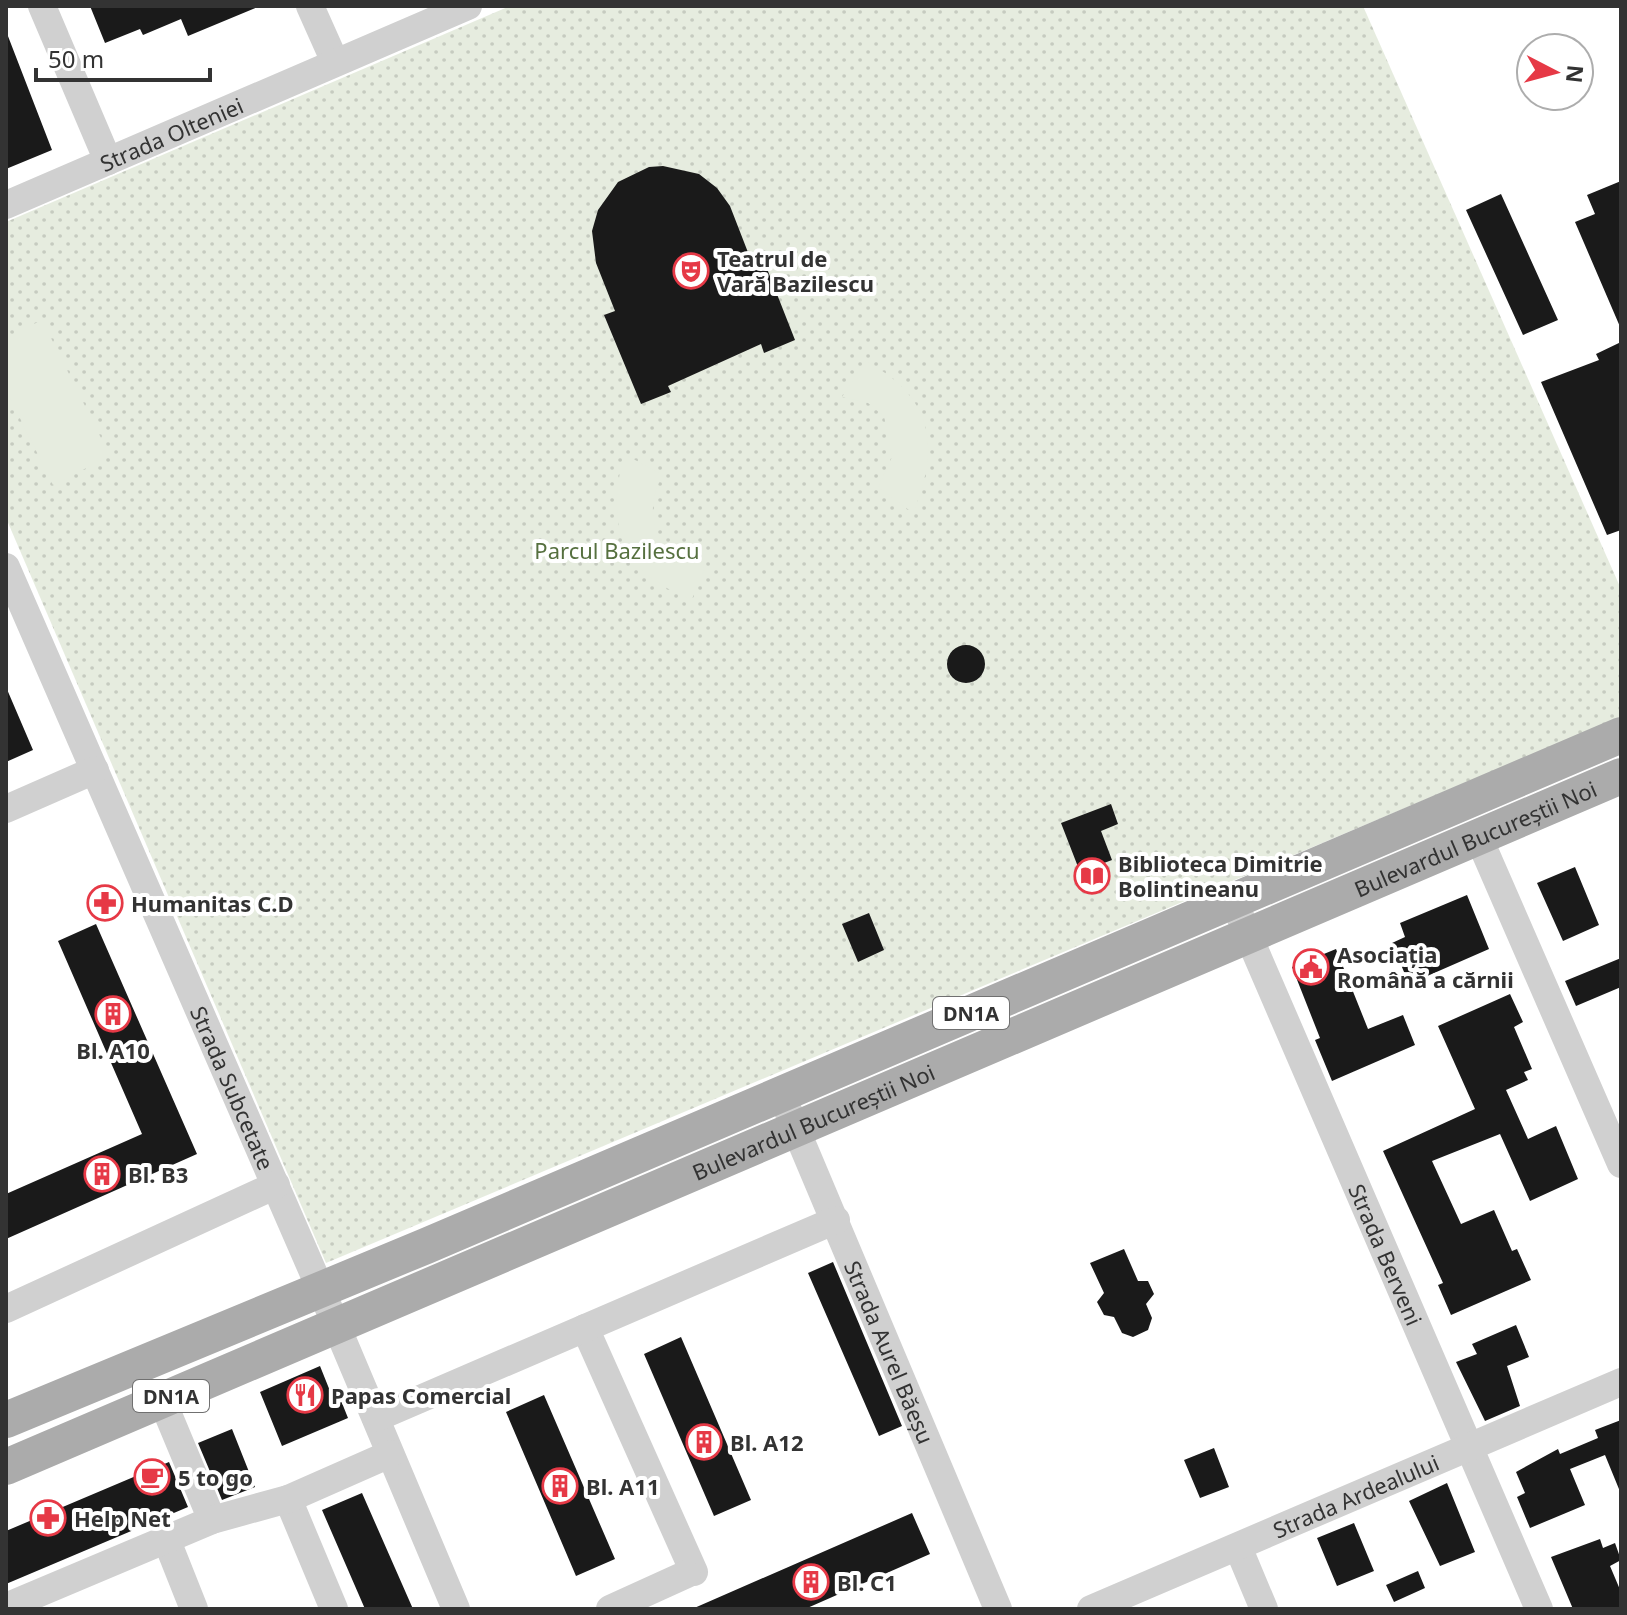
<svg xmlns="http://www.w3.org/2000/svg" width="1627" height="1615" font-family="'Noto Sans',sans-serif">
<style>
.green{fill:url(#green-dots)}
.pitch{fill:#e6ecdf}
.building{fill:#1a1a1a}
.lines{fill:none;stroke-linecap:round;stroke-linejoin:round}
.minor{stroke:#d0d0d0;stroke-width:28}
.major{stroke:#ababab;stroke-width:36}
.labels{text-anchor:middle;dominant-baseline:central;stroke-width:8;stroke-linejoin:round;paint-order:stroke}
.shield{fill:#fff;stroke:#707070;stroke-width:2}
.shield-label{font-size:20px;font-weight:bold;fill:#333}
.street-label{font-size:22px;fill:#333;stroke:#fff}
.poi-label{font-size:22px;font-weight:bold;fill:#333;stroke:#fff;text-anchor:start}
.park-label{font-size:22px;fill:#56703f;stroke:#fff}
</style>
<defs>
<pattern id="green-dots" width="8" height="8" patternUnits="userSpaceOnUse" patternTransform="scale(2)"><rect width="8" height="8" fill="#e6ecdf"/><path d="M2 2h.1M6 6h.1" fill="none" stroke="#c6cbc0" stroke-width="1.8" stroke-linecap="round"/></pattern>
</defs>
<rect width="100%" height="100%" fill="#fff"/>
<!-- green -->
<path class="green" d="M510,6h853l258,583v128l-1295,546 -320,-745v-296z"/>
<!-- pitch -->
<path class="pitch" d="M42,320l68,136 -57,29 -47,-95v-52z
M865,361c68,35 76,85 48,152l-35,-26 14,-30 -8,-41 -16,-13 -26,-6z
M624,454l39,21c-13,20 -15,53 3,72 9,9 27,15 39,21l-13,31c-72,-25 -86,-74 -68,-145z"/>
<!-- building -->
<path class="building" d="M90,6h170l-72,30 -7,-17 -38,16 -3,-6 -35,14z
M6,31l46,119 -46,19z
M663,166l36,8 18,14 13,18 19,49 11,-4 35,89 -31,13 -3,-9 -93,42 3,6 -30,12 -37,-89 11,-4 -19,-48 -4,-32 6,-21 20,-28 31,-15z
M1621,181v148l-46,-107 20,-8 -8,-19z
M1501,194l57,126 -35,15 -57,-125z
M1621,342v188l-14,5 -66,-153 58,-22 -3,-6z
M947 664a19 19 0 1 1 38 0a19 19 0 1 1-38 0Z
M6,687l27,63 -27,12z
M1111,804l7,20 -17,7 11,29 -32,12 -19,-49z
M1575,867l24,58 -36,16 -26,-58z
M1467,895l22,54 -80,35 -17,-41 13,-6 -5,-14z
M869,913l15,37 -26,12 -16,-38z
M96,924l101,230 -191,85v-45l136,-60 -84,-193z
M1336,949l32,80 35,-14 12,30 -83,36 -17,-41 5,-2 -28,-71z
M1621,958v29l-45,19 -11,-25z
M1510,994l13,28 -9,5 18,42 -8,3 4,8 -22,10 22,49 28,-13 22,53 -48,22 -30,-67 -68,27 29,63 33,-14 18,41 5,-2 14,31 -80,35 -13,-30 5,-2 -60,-132 92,-42 -37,-83z
M1124,1249l14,32h10l6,13 -8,10 6,14 -4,12 -15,7 -11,-4 -8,-16 -10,-2 -7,-13 7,-9 -14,-30z
M833,1262l69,164 -23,10 -71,-163z
M1516,1325l13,32 -22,9 13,40 -35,15 -29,-59 21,-8 -5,-10z
M681,1337l70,163 -37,16 -70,-162z
M320,1366l10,25 6,-3 12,30 -66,28 -22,-54z
M544,1395l71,164 -39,17 -70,-164z
M1621,1420v74l-16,-39 -35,14 15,36 -55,23 -13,-31 8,-4 -9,-21 42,-23 2,5 38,-16 -3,-8z
M232,1429l23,58 -33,13 -24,-57z
M1214,1448l15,39 -29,11 -16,-38z
M169,1462l19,45 -182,77v-53z
M1447,1483l28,69 -35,14 -31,-65z
M362,1493l51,116h-48l-43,-99z
M912,1513l18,41 -125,55h-113z
M1354,1523l20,48 -37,15 -20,-48z
M1600,1539l3,9 12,-5 6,17 -11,6 11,26v17h-48l-22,-52z
M1418,1571l7,17 -31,14 -8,-17z"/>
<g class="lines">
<!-- minor -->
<g class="minor">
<path d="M42,6l66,155"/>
<path d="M310,6l25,56"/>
<path id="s1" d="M6,205l462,-199"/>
<path id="s2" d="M6,567l331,760 119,282"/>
<path d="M6,809l89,-39"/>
<path d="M1478,836l143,328"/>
<path id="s3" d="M1233,900l306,709"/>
<path id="s4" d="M781,1094l217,515"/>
<path d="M6,1309l270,-124"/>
<path d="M585,1328l109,244"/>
<path d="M162,1400l50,120"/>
<path d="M376,1418l460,-198"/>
<path d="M288,1499l46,110"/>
<path d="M167,1541l27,68"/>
<path d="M1238,1547l26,62"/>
<path d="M6,1607l206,-87 76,-21 102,-45"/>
<path d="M610,1609l77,-35"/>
<path id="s5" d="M1091,1609l530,-227"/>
</g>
<!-- major -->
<g class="major">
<path d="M6,1420l420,-174 1195,-511"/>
<path id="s6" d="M6,1467l1615,-691"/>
</g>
</g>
<!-- icons -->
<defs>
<symbol id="theatre-ring" viewBox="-11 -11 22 22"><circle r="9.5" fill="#fff" stroke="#e63946" stroke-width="1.5"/><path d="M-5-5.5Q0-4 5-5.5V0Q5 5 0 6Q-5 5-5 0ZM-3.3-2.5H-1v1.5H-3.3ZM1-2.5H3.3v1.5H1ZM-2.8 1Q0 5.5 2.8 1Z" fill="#e63946"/></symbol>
<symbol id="library-ring" viewBox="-11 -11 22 22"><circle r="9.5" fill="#fff" stroke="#e63946" stroke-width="1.5"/><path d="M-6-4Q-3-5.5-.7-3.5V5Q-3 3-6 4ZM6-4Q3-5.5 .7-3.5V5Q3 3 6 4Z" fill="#e63946"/></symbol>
<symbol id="pharmacy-ring" viewBox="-11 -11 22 22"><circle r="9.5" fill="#fff" stroke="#e63946" stroke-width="1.5"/><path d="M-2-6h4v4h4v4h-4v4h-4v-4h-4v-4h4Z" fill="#e63946"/></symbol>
<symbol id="civic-ring" viewBox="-11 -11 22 22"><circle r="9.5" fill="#fff" stroke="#e63946" stroke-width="1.5"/><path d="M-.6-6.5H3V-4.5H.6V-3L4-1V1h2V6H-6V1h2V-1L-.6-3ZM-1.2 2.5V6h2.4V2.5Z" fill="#e63946"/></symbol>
<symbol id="building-ring" viewBox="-11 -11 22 22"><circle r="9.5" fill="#fff" stroke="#e63946" stroke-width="1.5"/><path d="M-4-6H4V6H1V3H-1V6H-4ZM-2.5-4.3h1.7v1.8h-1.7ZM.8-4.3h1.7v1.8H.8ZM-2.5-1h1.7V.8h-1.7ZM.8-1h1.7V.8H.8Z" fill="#e63946"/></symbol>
<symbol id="restaurant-ring" viewBox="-11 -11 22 22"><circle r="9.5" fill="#fff" stroke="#e63946" stroke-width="1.5"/><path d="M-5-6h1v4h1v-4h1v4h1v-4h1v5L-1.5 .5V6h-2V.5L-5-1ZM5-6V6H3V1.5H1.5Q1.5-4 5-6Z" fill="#e63946"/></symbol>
<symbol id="cafe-ring" viewBox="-11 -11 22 22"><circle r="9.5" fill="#fff" stroke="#e63946" stroke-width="1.5"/><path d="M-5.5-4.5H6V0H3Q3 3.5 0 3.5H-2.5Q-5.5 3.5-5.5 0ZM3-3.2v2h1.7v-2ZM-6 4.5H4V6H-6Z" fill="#e63946"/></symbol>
</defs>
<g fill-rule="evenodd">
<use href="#theatre-ring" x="671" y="251" width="40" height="40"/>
<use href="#library-ring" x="1072" y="856" width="40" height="40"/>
<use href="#pharmacy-ring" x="85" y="883" width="40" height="40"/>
<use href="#civic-ring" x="1291" y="947" width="40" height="40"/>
<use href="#building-ring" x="93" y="994" width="40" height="40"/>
<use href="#building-ring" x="82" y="1154" width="40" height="40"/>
<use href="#restaurant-ring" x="285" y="1375" width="40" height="40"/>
<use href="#building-ring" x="684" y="1422" width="40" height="40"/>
<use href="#cafe-ring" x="132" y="1457" width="40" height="40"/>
<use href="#building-ring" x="540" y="1466" width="40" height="40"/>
<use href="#pharmacy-ring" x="28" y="1498" width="40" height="40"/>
<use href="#building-ring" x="791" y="1562" width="40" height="40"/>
</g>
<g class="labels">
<!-- shield labels -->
<g class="shield">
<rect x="933" y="997" width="76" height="32" rx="6"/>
<rect x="133" y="1380" width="76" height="32" rx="6"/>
</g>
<g class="shield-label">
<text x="971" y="1013">DN1A</text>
<text x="171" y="1396">DN1A</text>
</g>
<!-- street labels -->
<g class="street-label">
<text stroke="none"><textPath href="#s1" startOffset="180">Strada Olteniei</textPath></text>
<text stroke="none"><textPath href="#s6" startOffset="1598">Bulevardul Bucureștii Noi</textPath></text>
<text stroke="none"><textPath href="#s2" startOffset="568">Strada Subcetate</textPath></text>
<text stroke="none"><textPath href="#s6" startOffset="878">Bulevardul Bucureștii Noi</textPath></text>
<text stroke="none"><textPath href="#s3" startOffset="386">Strada Berveni</textPath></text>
<text stroke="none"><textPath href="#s4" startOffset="280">Strada Aurel Băeșu</textPath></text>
<text stroke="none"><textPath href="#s5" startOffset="288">Strada Ardealului</textPath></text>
</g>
<!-- poi labels -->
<g class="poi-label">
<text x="717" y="258">Teatrul de<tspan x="717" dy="25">Vară Bazilescu</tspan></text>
<text x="1118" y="863">Biblioteca Dimitrie<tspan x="1118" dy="25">Bolintineanu</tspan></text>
<text x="131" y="903">Humanitas C.D</text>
<text x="1337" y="954">Asociația<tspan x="1337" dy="25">Română a cărnii</tspan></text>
<text x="113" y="1050" text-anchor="middle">Bl. A10</text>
<text x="128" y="1174">Bl. B3</text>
<text x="331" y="1395">Papas Comercial</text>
<text x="730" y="1442">Bl. A12</text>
<text x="178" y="1477">5 to go</text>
<text x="586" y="1486">Bl. A11</text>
<text x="74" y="1518">Help Net</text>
<text x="837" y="1582">Bl. C1</text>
</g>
<!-- park labels -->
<g class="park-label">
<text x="617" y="550">Parcul Bazilescu</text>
</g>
</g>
<!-- border -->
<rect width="1627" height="1615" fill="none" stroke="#333333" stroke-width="16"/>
<!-- north arrow -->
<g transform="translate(1555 72) rotate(96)"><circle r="38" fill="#ffffff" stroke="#adadad" stroke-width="2"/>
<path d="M0-6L14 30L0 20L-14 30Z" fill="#e63946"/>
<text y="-12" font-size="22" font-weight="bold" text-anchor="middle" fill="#333333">N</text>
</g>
<!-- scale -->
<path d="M36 68v12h174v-12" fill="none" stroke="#333333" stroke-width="4"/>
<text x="48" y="68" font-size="24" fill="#333333" stroke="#ffffff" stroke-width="6" paint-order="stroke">50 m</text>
</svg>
